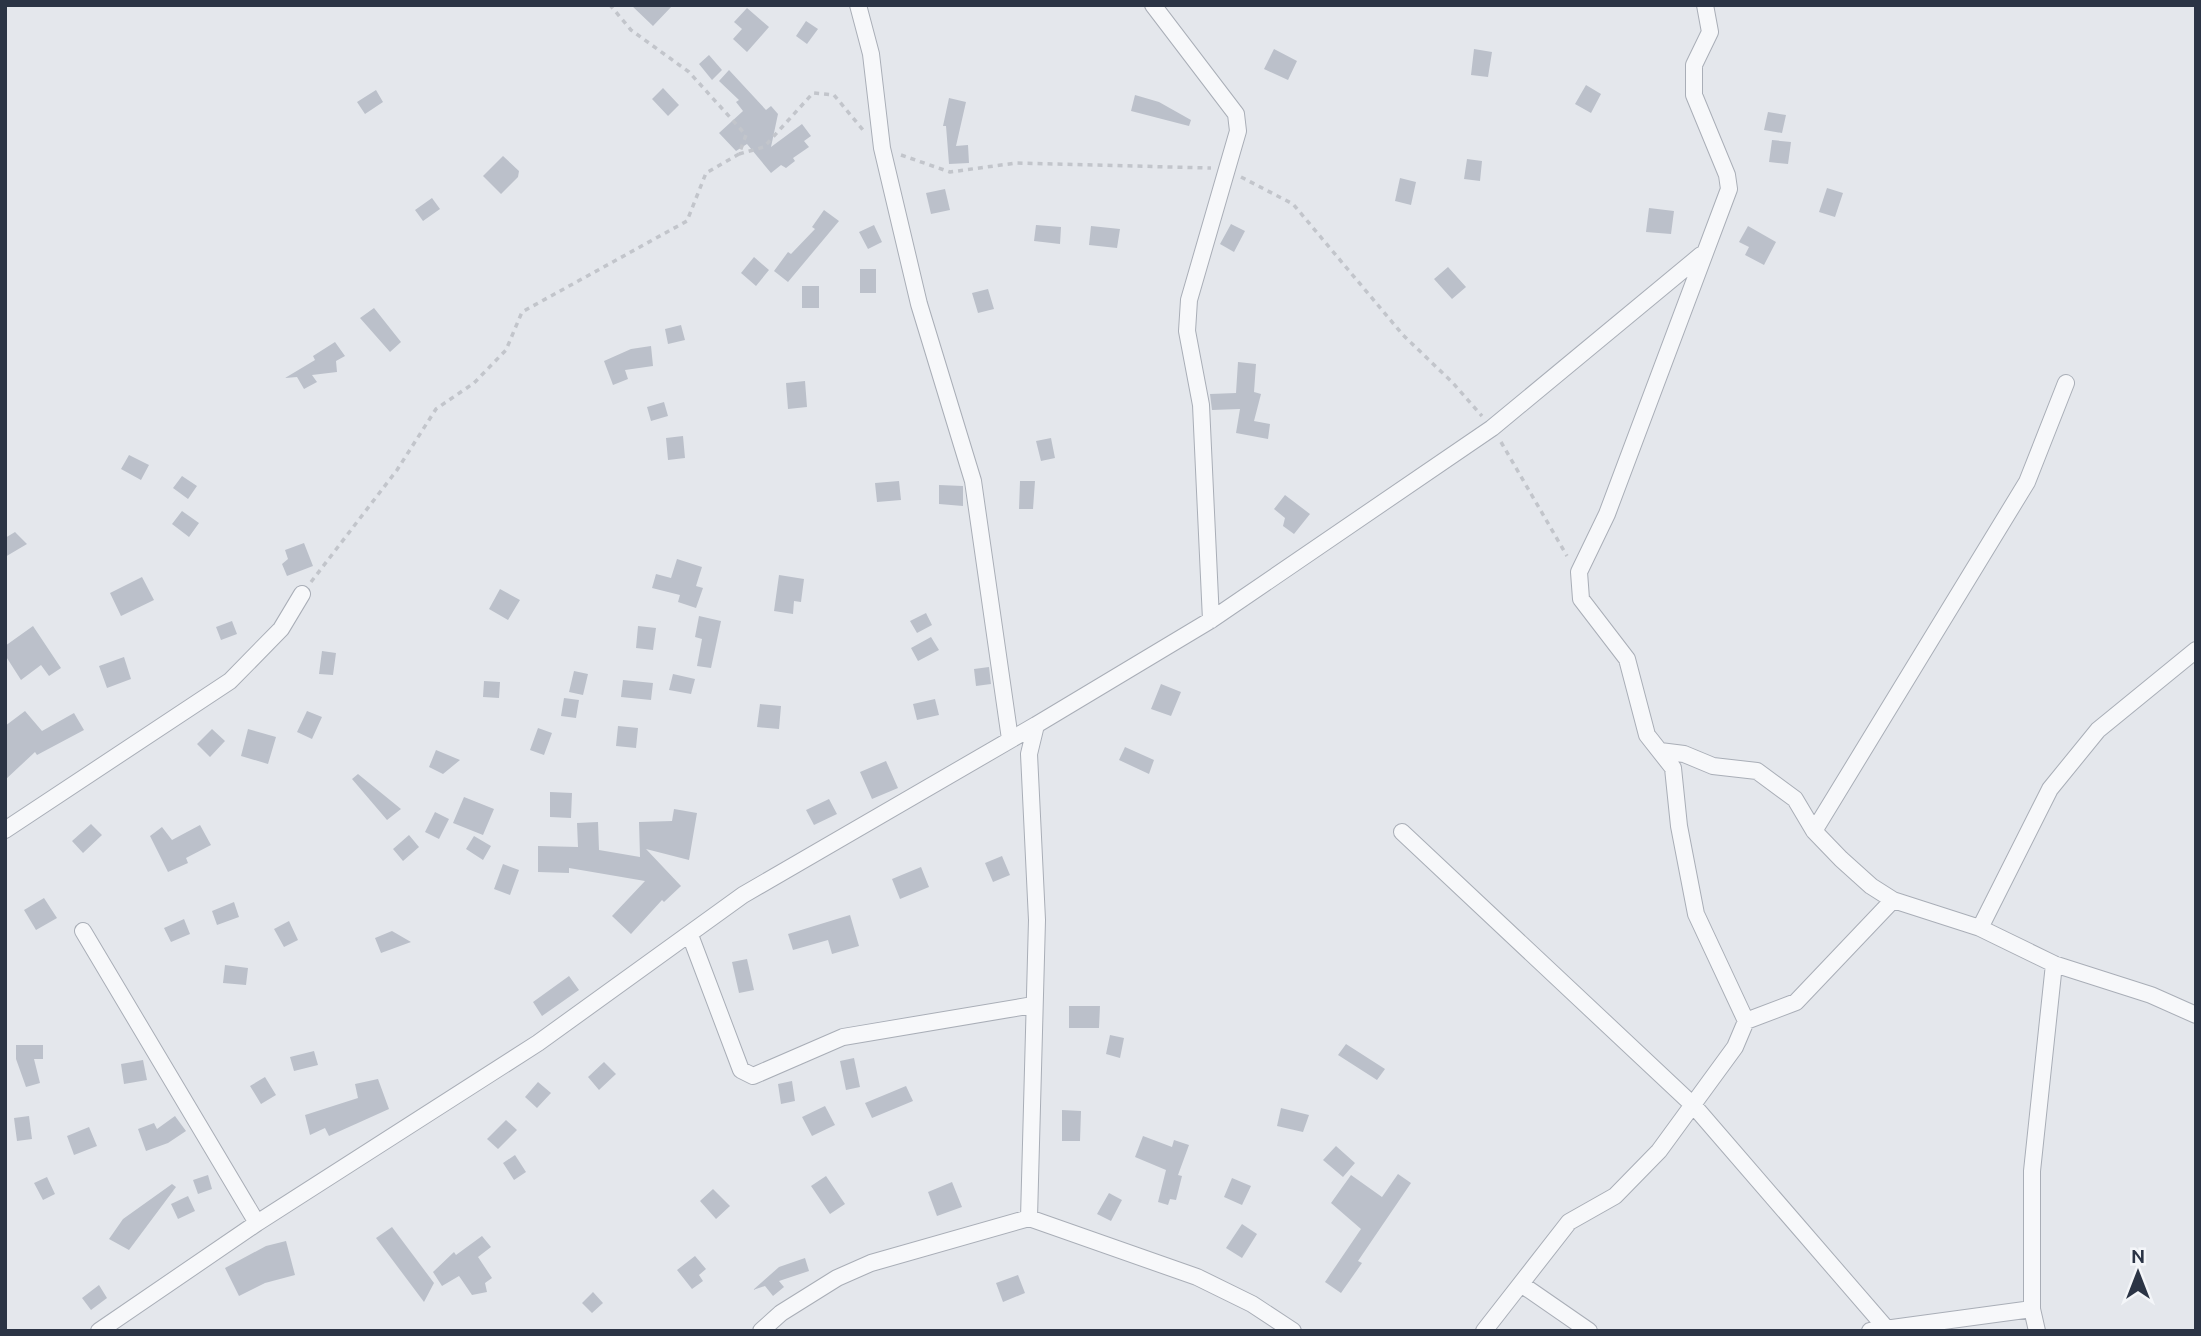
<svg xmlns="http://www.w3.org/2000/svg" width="2201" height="1336" font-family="Ubuntu,sans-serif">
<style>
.building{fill:#bbc0ca}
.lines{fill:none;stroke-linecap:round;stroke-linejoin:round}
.street-casing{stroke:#a9aeb7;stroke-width:18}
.path{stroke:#c2c5cb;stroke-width:3.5;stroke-dasharray:5 5;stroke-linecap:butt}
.street{stroke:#f7f8fa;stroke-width:16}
</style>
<rect width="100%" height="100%" fill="#e4e7ec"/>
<!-- building -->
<path class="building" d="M631,5h42l-20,21z
M747,8l22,19 -22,25 -14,-13 9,-10 -8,-7z
M806,21l12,8 -11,15 -11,-8z
M1274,49l23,12 -9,19 -24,-11z
M1474,49l18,3 -4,25 -17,-2z
M709,55l13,15 -10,10 -13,-16z
M729,70l37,40 5,-4 7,8 -7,33 31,-23 9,12 -7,5 5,6 -16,11 2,3 -9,7 -5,-3 -10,8 -24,-29 -11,7 -17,-18 24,-22 -7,-9 3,-2 -20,-19z
M1586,85l15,9 -10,19 -16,-9z
M663,88l16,17 -11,11 -16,-17z
M376,90l7,12 -18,12 -8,-12z
M1135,95l24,7 32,18 -2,6 -58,-15z
M949,98l17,4 -10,44 12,-1 1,18 -20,1 -3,-38h-3z
M1768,112l18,3 -4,18 -18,-3z
M1772,140l19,2 -3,22 -19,-2z
M503,156l16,15 -1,6 -17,17 -18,-18z
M1467,159l15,2 -2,20 -16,-2z
M1400,178l16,4 -5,23 -16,-4z
M1827,188l16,5 -8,24 -16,-5z
M945,189l5,21 -19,4 -5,-21z
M432,198l8,11 -17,12 -8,-11z
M1649,208l25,3 -3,23 -25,-2z
M824,210l15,11 -51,61 -14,-11 14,-19 3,2 24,-25 -3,-2z
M1231,224l14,7 -11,21 -14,-8z
M874,225l8,17 -14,7 -9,-17z
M1036,225l25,2 -1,17 -26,-3z
M1091,226l29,3 -3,19 -28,-3z
M1748,226l28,16 -12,23 -19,-10 4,-8 -10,-5z
M754,257l15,13 -13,16 -15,-13z
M1448,267l18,20 -14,12 -18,-20z
M860,269h16v24h-16z
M802,286h17v22h-17z
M988,289l6,20 -16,4 -6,-20z
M374,308l27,34 -11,10 -30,-34z
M681,325l4,15 -17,4 -3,-15z
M335,342l10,14 -9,5 1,11 -25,3 5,7 -13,7 -7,-12 -12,1 30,-18 -2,-4z
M651,346l2,20 -28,4 3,9 -15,6 -9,-24 27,-12z
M1238,362l18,2 -2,28 7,2 -7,27 16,3 -2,15 -32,-6 4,-24 -28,1 -2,-16 26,-1z
M805,381l2,26 -19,2 -2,-26z
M664,402l4,14 -17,5 -4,-14z
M683,436l2,22 -17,2 -2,-22z
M1051,438l4,20 -14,3 -5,-20z
M129,455l20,10 -8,15 -20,-11z
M182,476l15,10 -9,13 -15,-11z
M899,481l2,19 -24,2 -2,-19z
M1020,481h15l-2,28h-14z
M939,485l24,1v20l-24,-2z
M1285,495l25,19 -16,20 -11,-8 2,-8 -11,-9z
M182,511l17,12 -10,14 -17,-13z
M15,532l12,12 -22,13v-19z
M304,543l9,23 -26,10 -5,-12 6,-5 -3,-9z
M677,559l25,8 -6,19 7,2 -7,20 -18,-6 2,-7 -28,-7 4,-14 15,4z
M779,575l25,4 -3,23 -7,-1 -1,13 -19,-3z
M142,577l12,23 -33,16 -11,-23z
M500,589l20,11 -12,20 -19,-11z
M926,613l6,12 -15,8 -7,-12z
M699,616l22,5 -10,47 -14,-2 5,-27 -7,-2z
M232,621l5,13 -16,6 -5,-13z
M33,626l28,42 -12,8 -8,-11 -20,15 -16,-25v-9z
M638,626l18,2 -3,22 -17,-2z
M931,637l8,13 -21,11 -7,-13z
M322,651l14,2 -3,22 -14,-1z
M124,657l7,22 -24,9 -8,-22z
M989,667l2,17 -15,2 -2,-17z
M574,671l14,3 -5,21 -14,-3z
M673,674l22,5 -4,15 -22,-4z
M623,680l30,3 -2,17 -30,-3z
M484,681l16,1 -1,16 -16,-1z
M1161,684l20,8 -10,24 -20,-7z
M564,698l15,2 -3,18 -15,-2z
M935,699l4,16 -22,5 -4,-16z
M760,704l21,2 -2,23 -22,-2z
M25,711l17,20 32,-18 10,17 -47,25 -2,-3 -30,28v-54z
M307,711l15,6 -10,22 -15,-7z
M618,726l20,2 -2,20 -20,-2z
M538,728l14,5 -8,22 -14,-5z
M212,729l13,12 -15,16 -13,-13z
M248,729l28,8 -8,27 -27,-8z
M1125,747l29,13 -5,14 -30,-14z
M436,750l24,10 -17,14 -14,-7z
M886,761l12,27 -26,11 -12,-27z
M358,774l43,35 -14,11 -35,-41z
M550,792l22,1 -1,25 -21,-1z
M464,797l30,12 -11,26 -30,-12z
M829,799l8,15 -23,11 -8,-15z
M674,809l23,4 -8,47 -43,-11 35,37 -17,16 -2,-2 -31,34 -19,-18 33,-35 -76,-13v5l-31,-1v-26l40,1 -1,-24 21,-1 1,28 41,7 -1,-35 33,-1z
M435,812l14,7 -10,20 -14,-7z
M91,824l11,11 -19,18 -11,-12z
M200,825l11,20 -25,13 2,5 -20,9 -18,-36 12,-9 10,13z
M409,835l10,12 -16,14 -10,-12z
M474,836l17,10 -8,14 -17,-11z
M1002,856l8,19 -17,7 -8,-19z
M503,864l16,6 -9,25 -16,-6z
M921,867l8,20 -29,12 -8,-20z
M44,898l13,20 -21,12 -12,-20z
M234,902l5,15 -22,8 -5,-14z
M850,915l9,31 -27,8 -4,-14 -35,10 -5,-16z
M184,919l6,15 -19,8 -7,-14z
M289,921l9,19 -14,7 -10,-18z
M392,931l19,11 -30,11 -6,-15z
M747,959l7,31 -15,3 -7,-31z
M225,965l23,3 -2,17 -23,-2z
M569,976l10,14 -37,26 -9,-14z
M1069,1006h31l-1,22h-30z
M1110,1035l14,3 -4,20 -14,-4z
M1346,1044l39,25 -8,11 -39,-25z
M16,1045h27v14h-9l6,24 -14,4 -10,-28z
M314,1051l4,14 -24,6 -4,-14z
M854,1058l6,29 -14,3 -6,-29z
M143,1060l4,20 -23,4 -3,-20z
M604,1062l12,12 -17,16 -11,-13z
M265,1077l11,18 -15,9 -11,-18z
M378,1079l11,30 -60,27 -4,-8 -15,7 -5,-20 53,-17 -3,-14z
M792,1081l3,20 -14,3 -3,-20z
M538,1082l13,11 -14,15 -12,-11z
M906,1086l7,15 -41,17 -7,-15z
M825,1106l10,19 -23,11 -10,-19z
M1281,1108l28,7 -6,17 -26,-6z
M1062,1110l19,1 -1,30h-18z
M29,1116l3,23 -15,2 -3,-23z
M175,1116l11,15 -18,12 -22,8 -8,-22 16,-6 3,6z
M506,1120l11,10 -19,19 -11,-10z
M89,1127l8,19 -23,9 -7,-19z
M1143,1136l29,11 2,-7 15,5 -11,30 4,1 -6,24 -6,-1 -2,6 -10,-3 8,-32 -31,-13z
M1336,1146l19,17 -12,14 -20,-17z
M515,1155l11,17 -12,8 -11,-17z
M1398,1174l13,9 -53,78 4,2 -21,30 -16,-11 36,-53 -30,-26 20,-28 31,22z
M208,1175l4,14 -14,5 -5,-14z
M826,1176l19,28 -15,10 -19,-28z
M47,1177l8,17 -12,6 -9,-17z
M1232,1178l19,8 -9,19 -18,-8z
M952,1182l10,25 -25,9 -9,-24z
M172,1184l4,3 -47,63 -20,-11 14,-20z
M713,1189l17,17 -14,13 -16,-18z
M1109,1193l13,7 -11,21 -14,-7z
M188,1196l7,15 -17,8 -7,-15z
M1242,1224l15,10 -15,24 -16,-10z
M392,1227l42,56 -10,19 -48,-64z
M482,1236l9,11 -13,10 14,21 -7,5 2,9 -15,3 -13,-19 -17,10 -9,-14 21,-20 2,3z
M286,1241l9,34 -30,8 -26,13 -14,-28 41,-22z
M695,1256l11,13 -7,6 4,6 -11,8 -15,-19z
M805,1258l4,13 -30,10 5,6 -11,9 -8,-10 -12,4 26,-23z
M1018,1275l7,18 -22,9 -7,-19z
M99,1285l8,13 -16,12 -9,-12z
M593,1292l10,11 -11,10 -10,-10z"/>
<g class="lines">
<defs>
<path id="street" d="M858,5l13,49 11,94 37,156 54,177 37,258
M1153,5l83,109 2,17 -49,169 -2,31 14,74 10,215
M1660,751l24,3 29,12 44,5 38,28 19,32 27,28 30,27 22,14
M5,830l225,-149 51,-52 21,-35
M1814,831l213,-349 39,-99
M1402,832l292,274 192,222
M1980,928l70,-139 48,-59 98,-80
M83,931l174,292
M690,935l51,135 12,6 90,-39 190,-32
M1746,1021l50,-19 97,-102 87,28 74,36 97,31 45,20
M1029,1218l8,-298 -8,-166 7,-29 175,-105 281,-192 209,-173
M1521,1284l68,47
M99,1331l158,-108 281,-180 205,-148 293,-170
M761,1331l20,-18 56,-35 34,-15 158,-45 168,59 55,27 41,27
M1484,1331l85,-109 46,-26 44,-45 76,-104 11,-26 -50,-107 -17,-88 -6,-58 -26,-33 -20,-76 -46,-60 -2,-27 28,-58 122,-325 -2,-14 -33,-80v-30l16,-33 -5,-27
M1870,1331l162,-22
M2037,1331l-5,-22v-138l22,-207"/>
</defs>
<!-- street casing -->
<use href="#street" class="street-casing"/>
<!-- path -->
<path class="path" d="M739,154l25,-7 49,-54 21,2 29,35
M901,155l49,17 66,-9 195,5
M1241,177l52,27 110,131 50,48 29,33
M1501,442l66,114
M311,582l86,-112 39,-61 38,-26 32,-33 16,-38 165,-91 19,-48 33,-19 7,-19 -57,-63 -58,-42 -21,-25"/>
<!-- street -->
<use href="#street" class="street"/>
</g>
<!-- border -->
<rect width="2201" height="1336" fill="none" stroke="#2b3445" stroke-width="14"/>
<!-- north arrow -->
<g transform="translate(2138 1273)" stroke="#f4f6f9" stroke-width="5" paint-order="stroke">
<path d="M0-5L12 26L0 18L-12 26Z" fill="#2b3445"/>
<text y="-10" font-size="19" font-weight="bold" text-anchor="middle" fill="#2b3445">N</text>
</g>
</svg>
